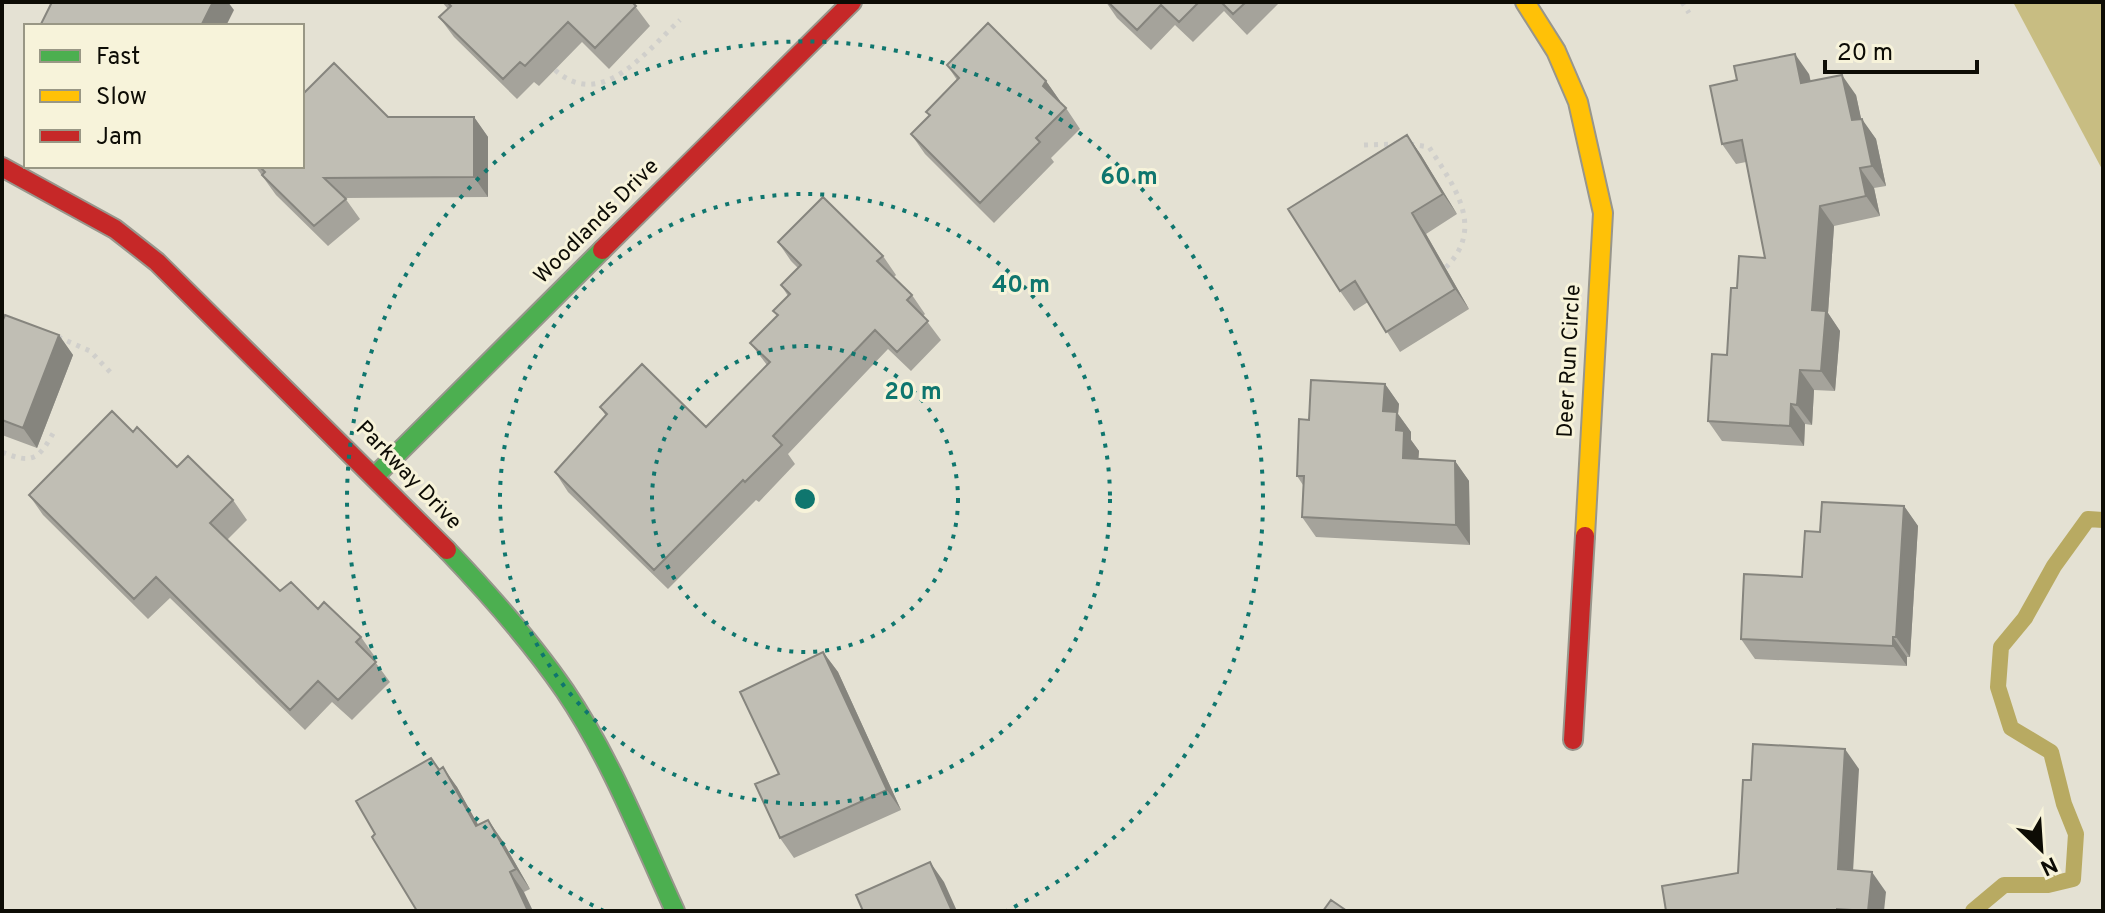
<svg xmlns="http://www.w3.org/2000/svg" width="2105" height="913" font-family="Overpass,sans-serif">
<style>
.forest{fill:#c8bd82}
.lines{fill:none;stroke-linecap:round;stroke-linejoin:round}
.stream{stroke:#b8aa62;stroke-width:16}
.fast-casing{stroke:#98968c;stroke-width:22}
.slow-casing{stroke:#98968c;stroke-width:22}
.jam-casing{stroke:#98968c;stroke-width:22}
.path{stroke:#d0cfcb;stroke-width:5;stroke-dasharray:4 6;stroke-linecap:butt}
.fast{stroke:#4caf50;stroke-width:18}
.slow{stroke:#ffc107;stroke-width:18}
.jam{stroke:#c62828;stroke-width:18}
.wall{fill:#a5a39b}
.shaded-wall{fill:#86857e}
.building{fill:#c0beb4;stroke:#86857e;stroke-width:2}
.ring{fill:none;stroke:#0f766e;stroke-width:4;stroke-dasharray:4 8}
.labels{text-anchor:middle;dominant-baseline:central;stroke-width:6;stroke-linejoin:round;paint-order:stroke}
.street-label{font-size:22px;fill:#0d0c05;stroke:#f7f3da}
.centre{fill:#0f766e;stroke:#f7f3da;stroke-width:4}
.ring-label{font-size:24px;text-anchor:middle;font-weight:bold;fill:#0f766e;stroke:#f7f3da;stroke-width:6;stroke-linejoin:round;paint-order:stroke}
</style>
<rect width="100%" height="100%" fill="#e4e1d3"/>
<!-- forest -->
<path class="forest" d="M2013,2h90v169z"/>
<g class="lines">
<!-- stream -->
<path class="stream" d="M1973,911l31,-26h44l25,-6 3,-45 -12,-30 -13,-52 -40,-24 -13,-41 3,-40 24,-29 29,-52 34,-47 15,1"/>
<defs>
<path id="fast" d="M375,476l227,-226
M447,550c43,45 83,90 118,141 46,68 76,146 110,220"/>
<path id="slow" d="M1525,2l31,49 22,51 25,111 -18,323"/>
<path id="jam" d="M2,167l113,62 42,33 290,288
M602,250l250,-248
M1573,740l12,-204"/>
</defs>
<!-- fast casing -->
<use href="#fast" class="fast-casing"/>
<!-- slow casing -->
<use href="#slow" class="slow-casing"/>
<!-- jam casing -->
<use href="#jam" class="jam-casing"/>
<!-- path -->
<path class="path" d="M1682,2l7,11
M555,70c47,42 91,-19 125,-50
M1410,144l19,3c25,39 58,82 15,122
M1364,145l32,-1
M58,337l32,14 22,23
M2,452c33,14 38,5 54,-24"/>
<!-- fast -->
<use href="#fast" class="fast"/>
<!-- slow -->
<use href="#slow" class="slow"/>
<!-- jam -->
<use href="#jam" class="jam"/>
</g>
<!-- wall -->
<path class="wall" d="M442,2h190l18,24 -41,43 -27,-27 -43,44 -5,-4 -17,17 -63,-62 -15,-20 9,-8z
M1106,2h172l1,1 -32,32 -23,-24 -31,31 -18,-17 -24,25 -34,-32z
M947,65l99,16 14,20 -1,1 7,6 14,21 -29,29 3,4 -60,61 -69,-69 -14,-20 18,-18 -3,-4 31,-32z
M1809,74l2,8 45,13 5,24 15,20 10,47 -12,2 6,28 -46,10 -6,87 12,18 -5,60 -21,-1 -2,35 -7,-1 -1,22 -82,-5 -14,-20 19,-66 10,-67 28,-30 -19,-96 -10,2 -14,-20z
M388,117h86l14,20v60l-143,1 15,21 -32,27 -52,-51 -21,-29h47z
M1407,135l14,20 36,59 -31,20 43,75 -69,43 -32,-50 -14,9 -14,-20z
M778,242l105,14 13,19 -2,2 18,18 13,19 -2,2 18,24 -30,31 -23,-22 -100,105 7,10 -36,38 -3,-2 -88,89 -100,-97 -13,-20 51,-56 -6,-9 106,20 61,-62 -17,-22 27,-27 -4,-5 15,-15 -7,-11 17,-17 -7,-7z
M2,322l57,13 14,20 -36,93 -35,-13z
M1385,384l14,20 -1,10 13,18v8l8,11 -1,8 37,2 14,20 1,64 -154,-8 -14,-20 1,-32 -6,-9 12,-56z
M133,432l44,35 56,33 14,20 -20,20 53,51 38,18 43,28 14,20 -2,2 17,23 -38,38 -20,-18 -27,28 -135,-132 -22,21 -105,-104 -14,-20z
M1904,506l14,20 -8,131h-3v9l-152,-7 -14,-20 61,-62 18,-45z
M823,652l15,20 63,138 -107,48 -14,-20z
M431,758l9,11 17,18 21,38 10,-5 14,20 28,49 -6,3 -149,-58z"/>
<!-- shaded-wall -->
<path class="shaded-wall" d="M213,2h15l6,8 -8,16h-25z
M1795,54l14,20 6,30 -14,-21z
M1842,75l14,20 10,46 -14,-21z
M1046,81l14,20 -3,5 -14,-20z
M474,117l14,20v60l-14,-20z
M1862,119l14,20 10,47 -14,-20z
M1407,135l14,20 36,59 -14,-20z
M1860,168l14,20 6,28 -14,-20z
M1820,206l14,20 -6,87 12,18 -5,60 -14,-20 -9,-61z
M1412,213l14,21 43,75 -14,-20z
M59,335l14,20 -36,93 -14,-20z
M1800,370l14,20 -2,35 -15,-20z
M1385,384l14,20 -1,10 13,18v8l8,11 -2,27 -14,-20 -20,-47z
M1791,404l14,20 -1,22 -14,-20z
M1455,461l14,20 1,64 -14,-20z
M1904,506l14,20 -8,131 -14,-20z
M1893,637l14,20v9l-14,-20z
M823,652l15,20 63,138 -14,-20z
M1845,749l14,20 -7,120 -14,-20z
M443,767l14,20 33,59 -14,-20z
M488,820l14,20 28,49 -14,-20z
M930,862l14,20 13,29h-5z
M510,872l14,20 9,19h-5z
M1872,872l14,20 -2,19h-16z"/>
<!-- building -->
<path class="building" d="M52,2h161l-12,24h-161z
M447,2h185l4,4 -41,42 -27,-26 -43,44 -5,-4 -17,17 -64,-62 12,-11z
M1108,2h91l-20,20 -18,-17 -24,25z
M1221,2h25l-13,12z
M988,23l58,58 -3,5 23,22 -30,30 4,4 -60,61 -69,-69 19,-19 -4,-3 33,-34 -12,-13z
M1795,54l6,29 41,-8 10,45 10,-1 10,47 -12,2 6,28 -46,10 -8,104 14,1 -5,60 -21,-1 -3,35 -6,-1 -1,22 -82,-5 4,-67 15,1 4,-67h6l2,-32 26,2 -23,-118 -20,4 -12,-58 27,-6 -3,-14z
M334,63l54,54h86v60l-150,1 22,21 -32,27 -52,-51 3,-3 -6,-6h43v-71z
M1407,135l36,59 -31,19 43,76 -69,43 -31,-51 -15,10 -52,-82z
M823,197l60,59 -6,5 35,34 -5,5 21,21 -31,31 -22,-22 -102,106 9,9 -37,37 -2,-2 -89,90 -99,-98 52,-58 -7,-7 42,-43 64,63 64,-65 -20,-19 28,-28 -5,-4 17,-17 -9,-9 20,-20 -23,-23z
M5,315l54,20 -36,93 -21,-8v-98z
M1311,380l74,4 -2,27 14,1 -1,18 8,1 -1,27 52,3 1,64 -154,-8 2,-41h-7l2,-57 10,1z
M112,411l21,21 4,-5 40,40 11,-11 45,44 -23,23 70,68 11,-9 27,27 6,-7 37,35 -5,5 20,20 -38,38 -20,-19 -28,29 -134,-133 -22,22 -105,-104z
M1822,502l82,4 -8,131h-3v9l-152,-7 3,-65 58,3 3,-46 15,1z
M823,652l64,138 -107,48 -25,-54 24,-10 -39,-82z
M1753,744l92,5 -7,120 34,3 -4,39 -31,-2v2h-171l-4,-25 76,-13 5,-93h8z
M431,758l8,12 4,-3 33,59 12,-6 28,49 -6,3 18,39h-111l-45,-74 3,-3 -19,-33z
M930,862l22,49h-89l-7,-16z
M1331,900l16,11h-24z"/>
<!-- distance rings -->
<g class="ring">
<circle cx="805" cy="499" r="153"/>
<circle cx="805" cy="499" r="305"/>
<path d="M604 911A458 458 0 1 1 1006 911"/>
</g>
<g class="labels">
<!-- street labels -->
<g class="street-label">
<text transform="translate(597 222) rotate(-45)">Woodlands Drive</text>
<text transform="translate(1570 361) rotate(-87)">Deer Run Circle</text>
<text transform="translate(408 476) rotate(46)">Parkway Drive</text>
</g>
</g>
<circle cx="805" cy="499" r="12" class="centre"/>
<g class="ring-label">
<text x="1129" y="184">60 m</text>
<text x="1021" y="292">40 m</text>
<text x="913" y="399">20 m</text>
</g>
<!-- border -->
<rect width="2105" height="913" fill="none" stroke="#0d0c05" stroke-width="8"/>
<!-- legend -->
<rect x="24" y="24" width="280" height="144" fill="#f7f3da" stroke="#999785" stroke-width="2"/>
<rect x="40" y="50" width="40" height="12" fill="#4caf50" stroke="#999785" stroke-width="2"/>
<text x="96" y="64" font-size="24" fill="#0d0c05">Fast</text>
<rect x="40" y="90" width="40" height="12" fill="#ffc107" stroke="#999785" stroke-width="2"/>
<text x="96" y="104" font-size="24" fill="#0d0c05">Slow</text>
<rect x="40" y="130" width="40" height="12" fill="#c62828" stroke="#999785" stroke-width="2"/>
<text x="96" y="144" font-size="24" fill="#0d0c05">Jam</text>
<!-- north arrow -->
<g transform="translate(2041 849) rotate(155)" stroke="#f7f3da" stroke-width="6" paint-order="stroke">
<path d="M0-6L14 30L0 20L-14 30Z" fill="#0d0c05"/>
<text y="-12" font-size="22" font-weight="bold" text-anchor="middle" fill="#0d0c05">N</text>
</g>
<!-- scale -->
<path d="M1825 60v12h152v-12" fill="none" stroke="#0d0c05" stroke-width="4"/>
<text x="1837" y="60" font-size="24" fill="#0d0c05" stroke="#f7f3da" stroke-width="6" paint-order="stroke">20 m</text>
</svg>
